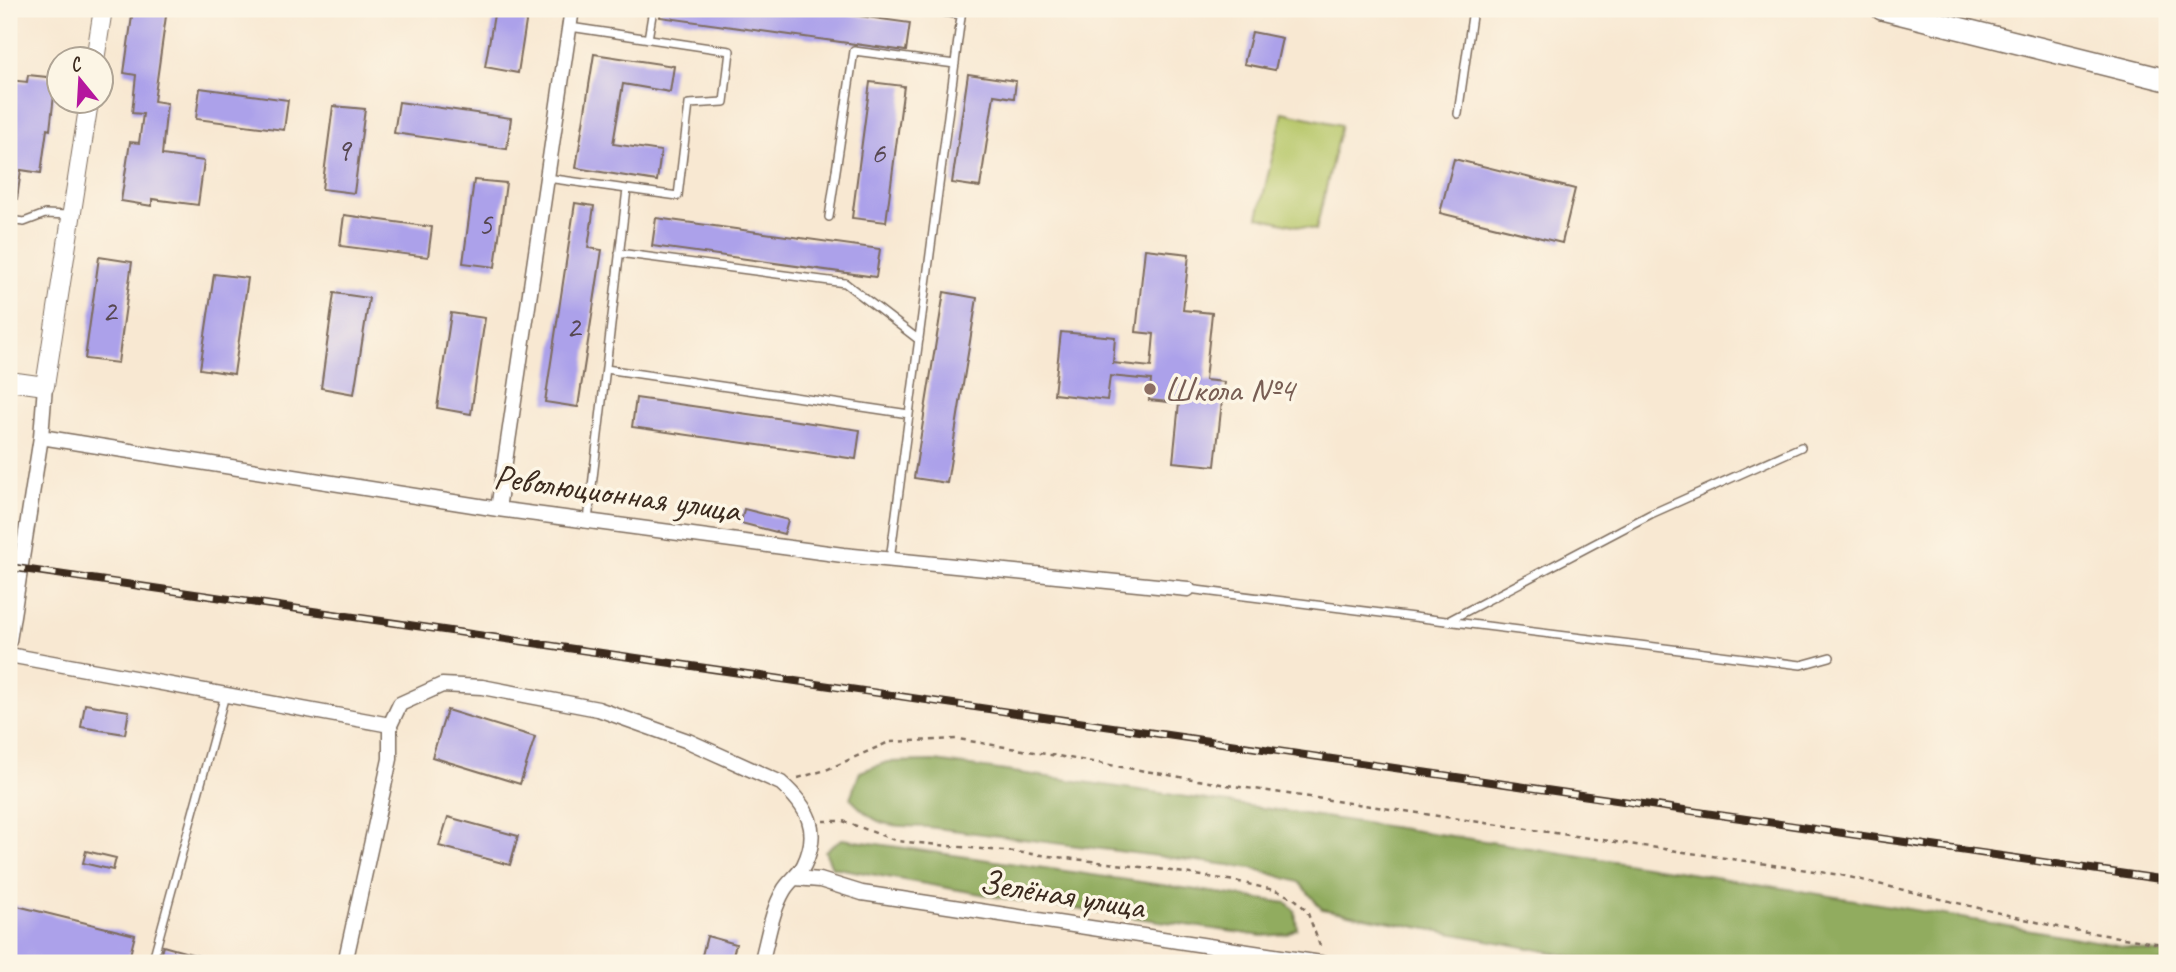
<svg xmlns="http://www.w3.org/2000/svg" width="2176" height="972" font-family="Caveat,sans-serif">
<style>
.green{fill:#b7c76a;stroke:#797844;stroke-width:2}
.forest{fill:#91ac5e;stroke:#666b3e;stroke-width:2}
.building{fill:#aca1ea}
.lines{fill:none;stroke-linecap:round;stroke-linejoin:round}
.service-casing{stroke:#7d6c5d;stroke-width:10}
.minor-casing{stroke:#7d6c5d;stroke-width:17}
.tertiary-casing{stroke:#7d6c5d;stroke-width:20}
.secondary-casing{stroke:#7d6c5d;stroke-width:24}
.path{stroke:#7d6c5d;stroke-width:2.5;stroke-dasharray:5 5;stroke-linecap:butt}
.service{stroke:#fff;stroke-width:7}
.minor{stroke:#fff;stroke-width:14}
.tertiary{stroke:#fff;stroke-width:18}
.secondary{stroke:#fff;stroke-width:21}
.rail-casing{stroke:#3b2a1e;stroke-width:8}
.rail{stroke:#fcf5e5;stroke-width:5;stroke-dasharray:16;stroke-linecap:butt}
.education-dot{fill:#8d6e63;stroke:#fcf5e5;stroke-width:2.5}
.labels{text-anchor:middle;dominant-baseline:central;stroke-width:7;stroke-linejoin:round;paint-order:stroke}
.number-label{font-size:32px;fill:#574851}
.education-label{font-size:35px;fill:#785e54;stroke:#fcf5e5;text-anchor:start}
.street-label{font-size:35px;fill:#3b2a1e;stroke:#fcf5e5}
</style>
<rect width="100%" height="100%" fill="#fcf5e5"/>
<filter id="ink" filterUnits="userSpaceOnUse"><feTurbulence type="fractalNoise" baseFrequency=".0143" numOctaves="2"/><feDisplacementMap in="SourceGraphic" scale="14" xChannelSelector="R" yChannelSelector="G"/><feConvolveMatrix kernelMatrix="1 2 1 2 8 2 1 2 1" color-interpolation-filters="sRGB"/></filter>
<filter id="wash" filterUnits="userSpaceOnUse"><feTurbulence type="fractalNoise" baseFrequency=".00686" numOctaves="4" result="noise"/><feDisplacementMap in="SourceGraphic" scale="28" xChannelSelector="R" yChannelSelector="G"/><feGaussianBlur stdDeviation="1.57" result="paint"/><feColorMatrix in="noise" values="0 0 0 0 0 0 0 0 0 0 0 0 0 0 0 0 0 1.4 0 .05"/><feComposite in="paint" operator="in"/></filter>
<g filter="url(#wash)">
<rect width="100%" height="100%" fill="#f8e8d2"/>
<!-- green -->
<path class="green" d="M1283,112l58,13 -25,105 -58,-13z"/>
<!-- forest -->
<path class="forest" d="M935,761c412,58 823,119 1232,193v9h-558l-287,-54 -23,-27 -47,-14 -324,-41c-41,-2 -49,2 -78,-29l10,-26 27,-10z
M842,839l445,64 8,8 2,17 -9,6 -26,2 -248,-36 -182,-33 -7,-16z"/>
<g id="blocks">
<!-- building -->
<path class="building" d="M133,9h34l-13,92 13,2 -5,52 42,6 -6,44 -46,-6v7l-31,-5 9,-59 9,1 4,-29 -11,-1 4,-38 -12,-2z
M495,9h33l-10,64 -33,-6z
M661,9h148l101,14 -4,28 -246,-34z
M1252,32l30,6 -7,32 -31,-6z
M594,54l80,12 -4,26 -47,-8 -10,60 48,7 -4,30 -81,-13z
M968,74l48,7 -2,17 -20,-3 -14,92 -28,-4z
M28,75l28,3 -6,52 -3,-1 -6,44 -20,-3 -4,29h-8v-119l18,2z
M870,82l34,4 -18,136 -34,-4z
M200,88l88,12 -4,30 -88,-11z
M399,102l112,16 -4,31 -113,-16z
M333,106l32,3 -11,84 -32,-4z
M1454,159l121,30 -13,54 -122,-30z
M474,180l32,3 -11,84 -32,-4z
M575,203l19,3 -6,42 14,2 -24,157 -33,-5z
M344,215l88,12 -4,30 -88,-11z
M656,218l224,31 -4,28 -224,-31z
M1145,249l44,5 -6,56 29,3 -7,67 19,2 -9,84 -42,-4 6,-59 -30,-3 2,-20 -41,-4 -3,24 -53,-6 7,-62 54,5 -2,26 38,4 3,-33 -18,-2z
M99,257l33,5 -14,101 -33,-4z
M214,274l34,4 -14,96 -34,-5z
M944,292l33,6 -30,185 -33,-5z
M334,293l35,5 -15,96 -33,-6z
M451,313l34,5 -14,96 -34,-6z
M636,398l224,32 -4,29 -224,-32z
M744,509l44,11 -4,14 -43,-11z
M85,704l44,7 -4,23 -44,-7z
M447,710l88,27 -15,47 -88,-27z
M448,817l70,19 -8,29 -71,-19z
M86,851l30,7 -3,12 -30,-7z
M9,904l126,31 -7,28h-119z
M707,936l29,8 -5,19h-31z
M163,946l47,13v4h-52z"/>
</g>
</g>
<g filter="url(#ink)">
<use href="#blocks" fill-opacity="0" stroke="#7d6c5d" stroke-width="2"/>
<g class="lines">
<defs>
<path id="service" d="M923,9l38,6
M570,27l160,24 -6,51 -35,2 -11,92 -51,-7
M648,39l5,-30
M1458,114l15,-105
M547,178l80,11 -39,331
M829,217l25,-166 101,13
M9,220l15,2 21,-8 24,1
M619,253l226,30 74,57
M606,369l303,45
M890,560l72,-551
M1188,589l613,76 29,-8
M1448,621l203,-107 150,-67
M152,963l73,-268"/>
<path id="minor" d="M41,437l457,72 345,46 345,34
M498,509l74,-500
M9,641l32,-204 4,-51
M9,655l381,70
M795,878l25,2 42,13 459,70
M345,963l45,-204v-34l10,-21 42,-19 40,2 116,22 90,32 93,42c27,24 40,47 23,82 -5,10 -15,16 -20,25 -13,22 -16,49 -23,73"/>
<path id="tertiary" d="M95,60l8,-51
M9,381l36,5 44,-284"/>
<path id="secondary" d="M1882,9l285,71"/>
</defs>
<!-- service casing -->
<use href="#service" class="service-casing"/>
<!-- minor casing -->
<use href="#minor" class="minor-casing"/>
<!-- tertiary casing -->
<use href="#tertiary" class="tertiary-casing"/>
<!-- secondary casing -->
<use href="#secondary" class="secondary-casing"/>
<!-- path -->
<path class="path" d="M798,778l28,-8 63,-28 69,-3 269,46 614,90 221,53 105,17
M823,821h20l54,20 127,12 134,16 77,12 43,10 18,9 11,11 13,35"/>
<!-- service -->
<use href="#service" class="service"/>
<!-- minor -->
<use href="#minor" class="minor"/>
<!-- tertiary -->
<use href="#tertiary" class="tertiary"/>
<!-- secondary -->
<use href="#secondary" class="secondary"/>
<defs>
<path id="rail" d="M9,567l2158,313"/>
</defs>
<!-- rail casing -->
<use href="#rail" class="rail-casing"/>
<!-- rail -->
<use href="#rail" class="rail"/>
</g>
</g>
<!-- markers -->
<circle class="education-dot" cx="1150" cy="389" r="7"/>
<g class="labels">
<!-- number labels -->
<g class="number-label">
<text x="343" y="149">9</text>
<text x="878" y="152">6</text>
<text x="485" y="223">5</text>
<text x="109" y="310">2</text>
<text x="573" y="326">2</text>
</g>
<!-- education labels -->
<g class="education-label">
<text x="1164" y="389">Школа №4</text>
</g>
<!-- street labels -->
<g class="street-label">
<text transform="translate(617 493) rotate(8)">Революционная улица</text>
<text transform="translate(1062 894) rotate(9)">Зелёная улица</text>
</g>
</g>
<!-- margin -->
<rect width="2176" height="972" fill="none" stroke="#fcf5e5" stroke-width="35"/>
<!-- north arrow -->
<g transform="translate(80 80) rotate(342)"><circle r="33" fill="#fcf5e5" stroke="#afa495" stroke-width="2"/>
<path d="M0-5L12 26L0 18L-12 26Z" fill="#b5179e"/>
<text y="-10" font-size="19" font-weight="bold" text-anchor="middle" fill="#3b2a1e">С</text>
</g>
</svg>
